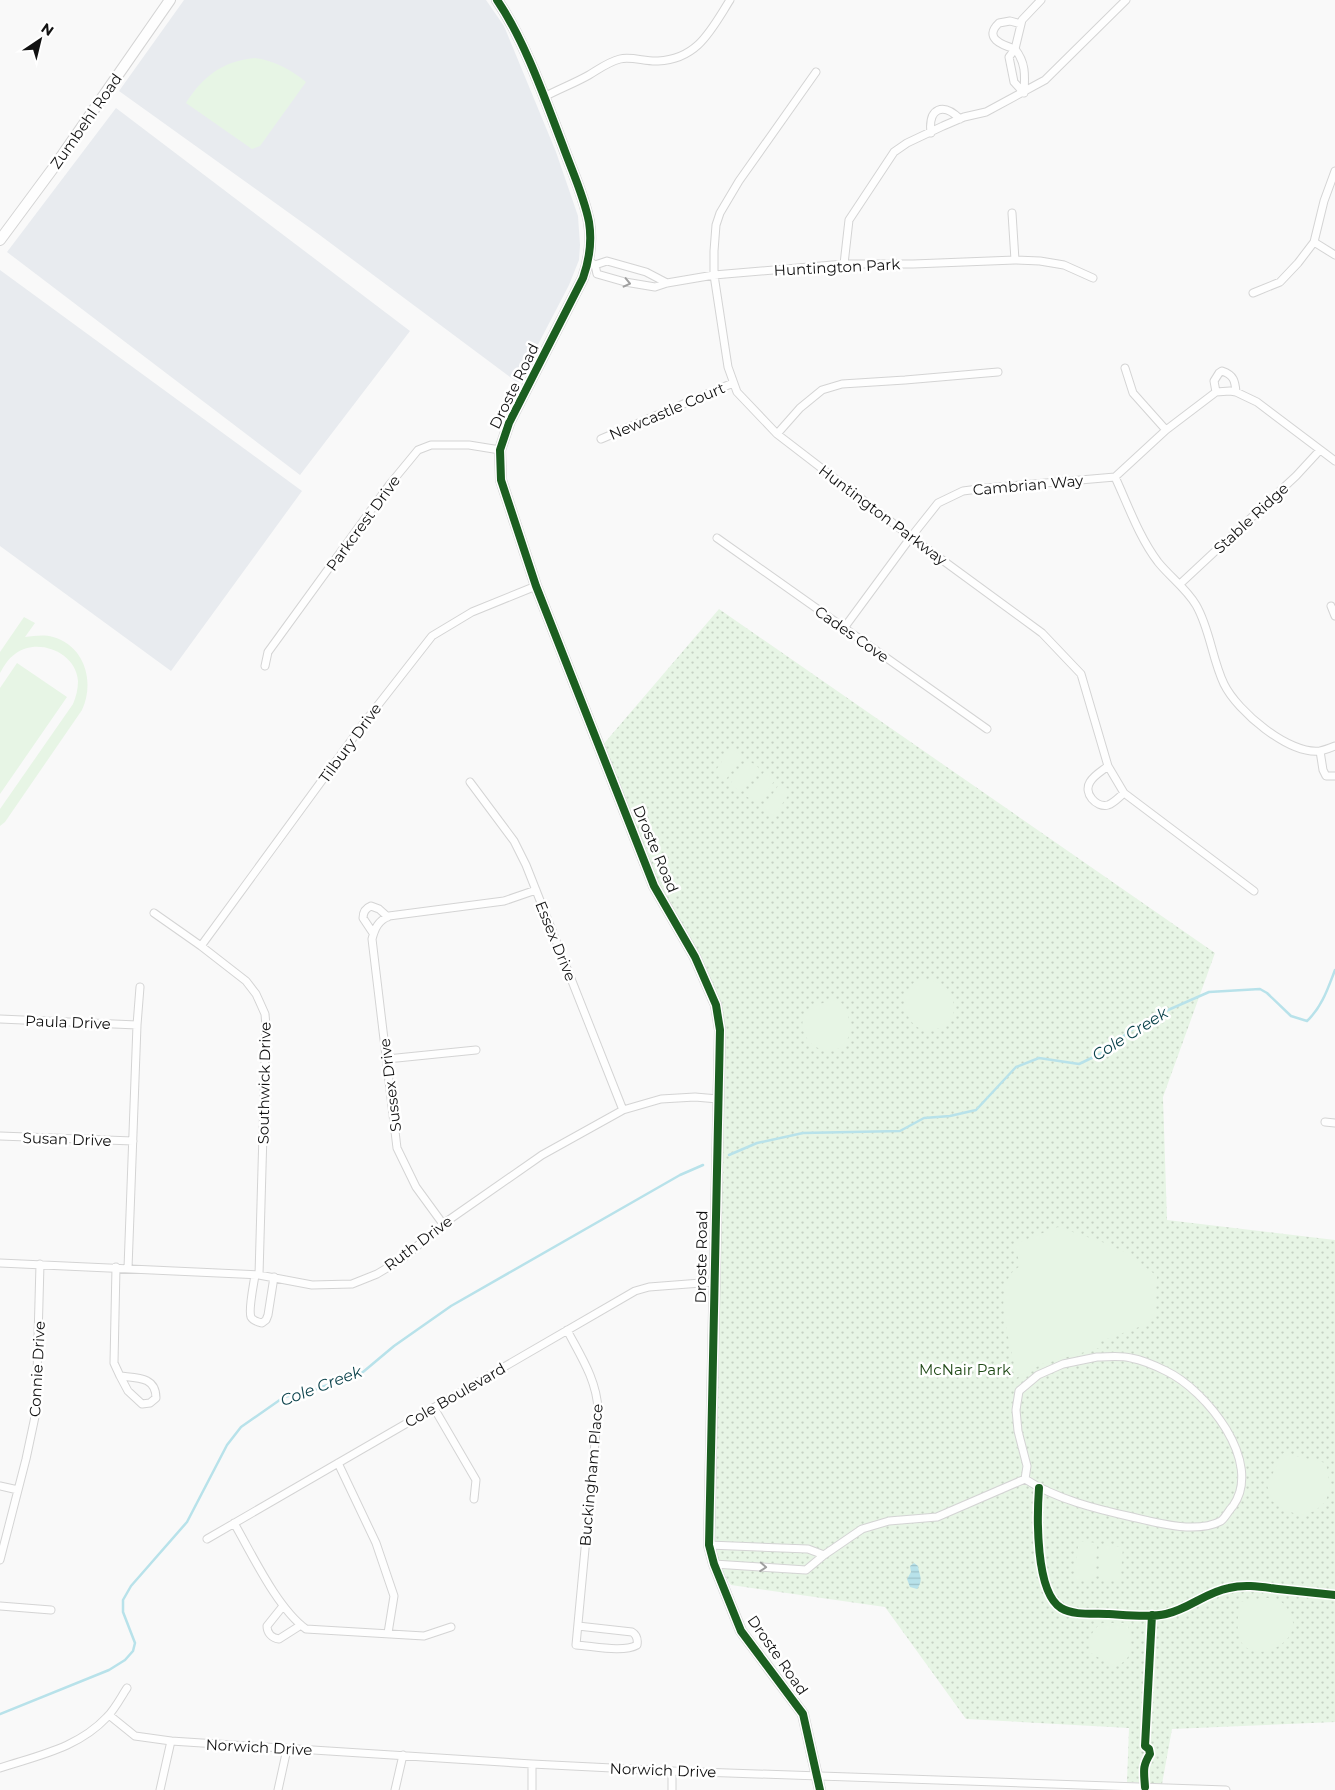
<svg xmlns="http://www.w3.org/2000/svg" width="1335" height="1790" font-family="Montserrat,sans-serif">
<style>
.built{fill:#e8ebef}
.grass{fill:url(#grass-dots)}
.pitch{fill:#e7f5e5}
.water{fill:url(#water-rules)}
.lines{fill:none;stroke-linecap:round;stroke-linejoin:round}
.stream{stroke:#b8e2ea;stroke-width:2.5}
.street-casing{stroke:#d4d4d4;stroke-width:9}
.secondary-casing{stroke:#d4d4d4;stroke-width:12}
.street{stroke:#fefefe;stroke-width:7}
.secondary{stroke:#fefefe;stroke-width:10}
.cycleway-casing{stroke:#fff;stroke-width:11}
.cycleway{stroke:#1b5e20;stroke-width:8}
.oneway{stroke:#9f9f9f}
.labels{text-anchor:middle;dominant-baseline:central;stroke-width:5;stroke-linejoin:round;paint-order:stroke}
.street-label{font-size:15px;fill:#111;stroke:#fff}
.park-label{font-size:15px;fill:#1f4916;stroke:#fff}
.water-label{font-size:16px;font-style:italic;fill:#0c434c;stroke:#fff}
</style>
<defs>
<pattern id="grass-dots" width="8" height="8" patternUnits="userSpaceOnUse" patternTransform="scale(1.25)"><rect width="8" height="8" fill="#e7f5e5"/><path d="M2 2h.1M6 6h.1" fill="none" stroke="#c5d1c3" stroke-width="1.8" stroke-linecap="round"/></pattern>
<pattern id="water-rules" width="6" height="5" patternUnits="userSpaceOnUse" patternTransform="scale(1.25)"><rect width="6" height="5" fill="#b8e2ea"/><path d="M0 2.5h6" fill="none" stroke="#9dc1c8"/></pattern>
</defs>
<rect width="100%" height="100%" fill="#f9f9f9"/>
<!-- built -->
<path class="built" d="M184,0h302l18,26 52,126 22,64 2,29 -1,15 -10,25 -51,98 -201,-150 -198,-142z
M116,108l294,223 -110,144 -293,-223z
M0,270l302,221 -131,180 -171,-125z"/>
<!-- grass -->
<path class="grass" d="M719,609l496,344 -52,144 4,123 168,20v482l-163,7 -10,55 -35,-2 2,-54 -163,-9 -81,-112 -154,-22 -19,-28 4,-552 -62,-119 -53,-139z"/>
<!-- pitch -->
<path class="pitch" d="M255,58c20,3 35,11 51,24l-46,64 -8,3 -66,-46c17,-27 37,-42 69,-45z
M24,617l11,6 -10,14c9,-1 19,-3 28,0 32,9 42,45 29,73l-77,112 -5,4v-17l73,-105c3,-7 5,-15 5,-23 -2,-29 -41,-44 -63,-27 -7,5 -11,12 -15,19v-21z
M17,663l50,34 -67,97v-106z
M731,748l11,8 -17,25 -11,-8z
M748,760l11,8 -18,24 -11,-8z
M764,772l11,8 -17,24 -12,-8z
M780,783l11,8 -17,25 -11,-8z
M920,978c15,3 29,5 33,22 1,7 2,13 -2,19 -2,2 -7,5 -9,7 -27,20 -55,-28 -22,-48z
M837,1000l7,5c5,13 11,27 0,39 -25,27 -76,-35 -7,-44z
M1058,1227l47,16 22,10 30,23 -3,41 -7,7 -48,18v6l-57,16 -26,14c-2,-31 -22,-71 -7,-101 2,-5 7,-8 11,-11l-5,-22z
M1283,1453l43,10 4,23 -4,15 -11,10 -15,4 -16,-5 -12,-9 -5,-16z
M1079,1541l18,2 -2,38 -22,-2z
M1101,1545l22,2 -3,34 -21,-2z
M1263,1598c13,0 19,2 26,13 21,33 -45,60 -51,22 -1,-10 1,-21 1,-31z
M1103,1623h25l3,29 -5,8 -7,5 -10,-1 -18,-11c-2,-14 -1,-23 12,-30z"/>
<!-- water -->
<path class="water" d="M914,1563l4,3c1,9 6,14 -1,23l-7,-2 -3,-8 4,-7 -1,-6z"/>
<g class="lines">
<!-- stream -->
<path class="stream" d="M729,1155l28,-12 46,-10 97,-2 24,-13 26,-2 26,-6 40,-43 23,-9 40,6 23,-11 28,-22 29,-17 50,-22 51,-3 7,4 24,23 16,5c15,-14 21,-33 28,-51
M0,1714l109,-44 16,-10 8,-9 2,-8 -12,-31v-12l8,-14 56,-64 40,-77 14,-18 43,-30 27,-6 52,-19 31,-26 57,-40 229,-131 23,-10"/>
<defs>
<path id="street" d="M1021,24l-11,-3 -11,2c-16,15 3,22 16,26l-6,8 5,25 10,11
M816,72l-77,109 -19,32 -4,12 -2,26v24l14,92 9,25 40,42 134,103 131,96 39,41 27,92 16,27 130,98
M1024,93c1,-18 2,-30 -9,-44l7,-29 19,-20
M544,97c15,-8 31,-14 45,-22 10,-6 19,-13 31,-16 11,-3 26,3 38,2 40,-2 53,-31 72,-61
M931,133c-3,-25 12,-31 29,-14
M1012,213l3,47
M1314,242l21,13
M589,261l6,4 2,9 28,8 30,5 12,-4 47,-8 130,-11h69l102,-4 25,1 24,4 29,13
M844,264l5,-44 45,-68 13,-9 36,-17 21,-9 22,-5 59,-32 81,-80
M595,265l12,-4 39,11 21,11
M1253,293l27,-11 18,-19 16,-21 10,-41 11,-30
M1125,368l8,25 33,37
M1216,392l-2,-11 5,-8 3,-2c12,4 13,10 14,21
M777,434l23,-26 22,-18 20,-6 63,-4 93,-8
M601,439l132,-56
M1115,477c13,28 24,60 43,85 12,15 28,26 38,43 14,24 16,54 28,79 13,27 65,71 96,67 5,-1 10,-3 15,-5
M717,538l270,191
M1180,584l116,-108 24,-26
M1331,606l4,10
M844,628l67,-91 27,-34 25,-12 23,-3 129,-11 51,-47 50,-38 14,-1 6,1 21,10 78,59
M265,666l3,-14 122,-168 28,-34 13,-5h38l31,5
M1320,751l3,19 3,6h9
M1108,766c-6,5 -14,9 -18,16 -7,11 6,26 18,23 6,-2 11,-8 16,-12
M470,782l44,59 12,24 97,245
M154,913l47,33 45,35 10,13 5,11 4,9 1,12 -7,249
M373,933l-10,-15c0,-6 3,-10 8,-12l8,3 9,8
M201,946l163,-223 68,-87 40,-24 64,-26
M0,1019l137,6
M387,1059l89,-9
M1325,1122l10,1
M0,1136l133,5
M443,1224l-27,-37 -19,-39 -25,-209c3,-11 6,-18 17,-23l115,-15 32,-11
M0,1263l259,12 53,10 40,-1 25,-10 25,-15 41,-35 99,-69 81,-45 38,-11 34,-2 23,2
M116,1267l-2,96 6,13c16,2 36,0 36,22l-6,5 -8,1 -14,-13 -8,-15
M128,1268l9,-243 3,-38
M255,1275c-1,8 -7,35 -4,42 2,4 7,5 11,6l4,-3 2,-5 6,-38
M567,1330c13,25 30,50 31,80l-22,235c17,1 47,8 61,0 1,-6 0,-10 -5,-13l-54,-6
M1097,1357c11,0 23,-2 34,1 11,2 25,8 35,13 40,19 98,91 67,135 -4,4 -8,12 -12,15 -24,13 -64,2 -89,-4 -36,-8 -76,-18 -107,-38l2,-13 -9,-35 -2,-21 3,-19 19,-16 25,-11z
M434,1408l42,72 -2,19
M338,1463l38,80 18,53 -6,37
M0,1486l18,4
M234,1523c18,31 43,85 72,106l118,7 27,-9
M207,1539l428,-248 14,-4 65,-5
M709,1545l99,4 16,6 -18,15 -92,-6
M824,1555l38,-26 27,-8 48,-4 88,-38
M0,1560l26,-101 10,-47 4,-148
M0,1606l51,4
M283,1606l-16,20c0,7 5,12 12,13l22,-14
M109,1715l26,21 36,5 361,23 140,7 554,19
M0,1768c39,-13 78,-20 107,-51 8,-8 14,-20 20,-29
M160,1790l11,-49
M278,1790l9,-41
M395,1790l8,-35
M532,1790v-26
M672,1790v-19"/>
<path id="secondary" d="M497,0c28,41 48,99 66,146 9,25 21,50 26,76 3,19 0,39 -6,56l-74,145 -9,27 1,30 35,106 118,300 41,71 21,48 4,25 -11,515 5,19 27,67 62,83 17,76
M0,240l54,-73 116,-167"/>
</defs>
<!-- street casing -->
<use href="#street" class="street-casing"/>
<!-- secondary casing -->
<use href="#secondary" class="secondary-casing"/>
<!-- street -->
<use href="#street" class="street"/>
<!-- secondary -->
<use href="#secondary" class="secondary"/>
<defs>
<path id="cycleway" d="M497,0c28,41 48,99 66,146 9,25 21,50 26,76 3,19 0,39 -6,56l-74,145 -9,27 1,30 35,106 118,300 41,71 21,48 4,25 -11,515 5,19 27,67 62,83 17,76
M1039,1488c-2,27 -4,104 22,120 13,8 34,5 48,6 17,1 41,4 57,0 23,-5 40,-22 63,-26 16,-4 33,-1 49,1 19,2 38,4 57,6
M1145,1787c-1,-16 -3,-20 5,-33l-1,-5 -4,-3 7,-131"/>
</defs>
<!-- cycleway casing -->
<use href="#cycleway" class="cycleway-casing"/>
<!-- cycleway -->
<use href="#cycleway" class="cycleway"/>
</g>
<!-- one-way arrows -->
<defs><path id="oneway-chevron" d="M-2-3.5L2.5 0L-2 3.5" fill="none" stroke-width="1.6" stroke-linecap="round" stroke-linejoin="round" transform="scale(1.25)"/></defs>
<g class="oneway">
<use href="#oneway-chevron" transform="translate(627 283) rotate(13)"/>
<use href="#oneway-chevron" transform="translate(763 1567) rotate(4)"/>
</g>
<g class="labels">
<!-- street labels -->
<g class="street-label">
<text transform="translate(86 121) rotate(-55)">Zumbehl Road</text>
<text transform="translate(837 267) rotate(-3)">Huntington Park</text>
<text transform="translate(514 386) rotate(-64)">Droste Road</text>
<text transform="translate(667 411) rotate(-23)">Newcastle Court</text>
<text transform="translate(1028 485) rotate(-5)">Cambrian Way</text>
<text transform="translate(883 515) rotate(37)">Huntington Parkway</text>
<text transform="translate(1251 518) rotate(-43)">Stable Ridge</text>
<text transform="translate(363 523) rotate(-54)">Parkcrest Drive</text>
<text transform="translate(852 634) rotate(35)">Cades Cove</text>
<text transform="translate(350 743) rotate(-54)">Tilbury Drive</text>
<text transform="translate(656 849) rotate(67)">Droste Road</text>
<text transform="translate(556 941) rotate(68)">Essex Drive</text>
<text transform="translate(68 1022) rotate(2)">Paula Drive</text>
<text transform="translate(264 1083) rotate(-89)">Southwick Drive</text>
<text transform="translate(390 1085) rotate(-97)">Sussex Drive</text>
<text transform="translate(67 1139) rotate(2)">Susan Drive</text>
<text transform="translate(418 1243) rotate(-37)">Ruth Drive</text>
<text transform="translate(701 1257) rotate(-89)">Droste Road</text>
<text transform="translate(37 1369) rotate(-87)">Connie Drive</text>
<text transform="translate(455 1395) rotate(-30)">Cole Boulevard</text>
<text transform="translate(591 1475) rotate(-85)">Buckingham Place</text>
<text transform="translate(778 1655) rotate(55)">Droste Road</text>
<text transform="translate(259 1747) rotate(3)">Norwich Drive</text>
<text transform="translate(663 1770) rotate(2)">Norwich Drive</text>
</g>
<!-- park labels -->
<g class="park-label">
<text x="965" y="1369">McNair Park</text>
</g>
<!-- water labels -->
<g class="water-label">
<text transform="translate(1130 1034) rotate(-32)">Cole Creek</text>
<text transform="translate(321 1386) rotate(-21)">Cole Creek</text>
</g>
</g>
<!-- north arrow -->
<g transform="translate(40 40) rotate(35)" stroke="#ffffff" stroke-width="4" paint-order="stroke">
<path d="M0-4L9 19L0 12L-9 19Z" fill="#111111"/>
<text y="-8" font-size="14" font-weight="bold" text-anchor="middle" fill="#111111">N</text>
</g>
</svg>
